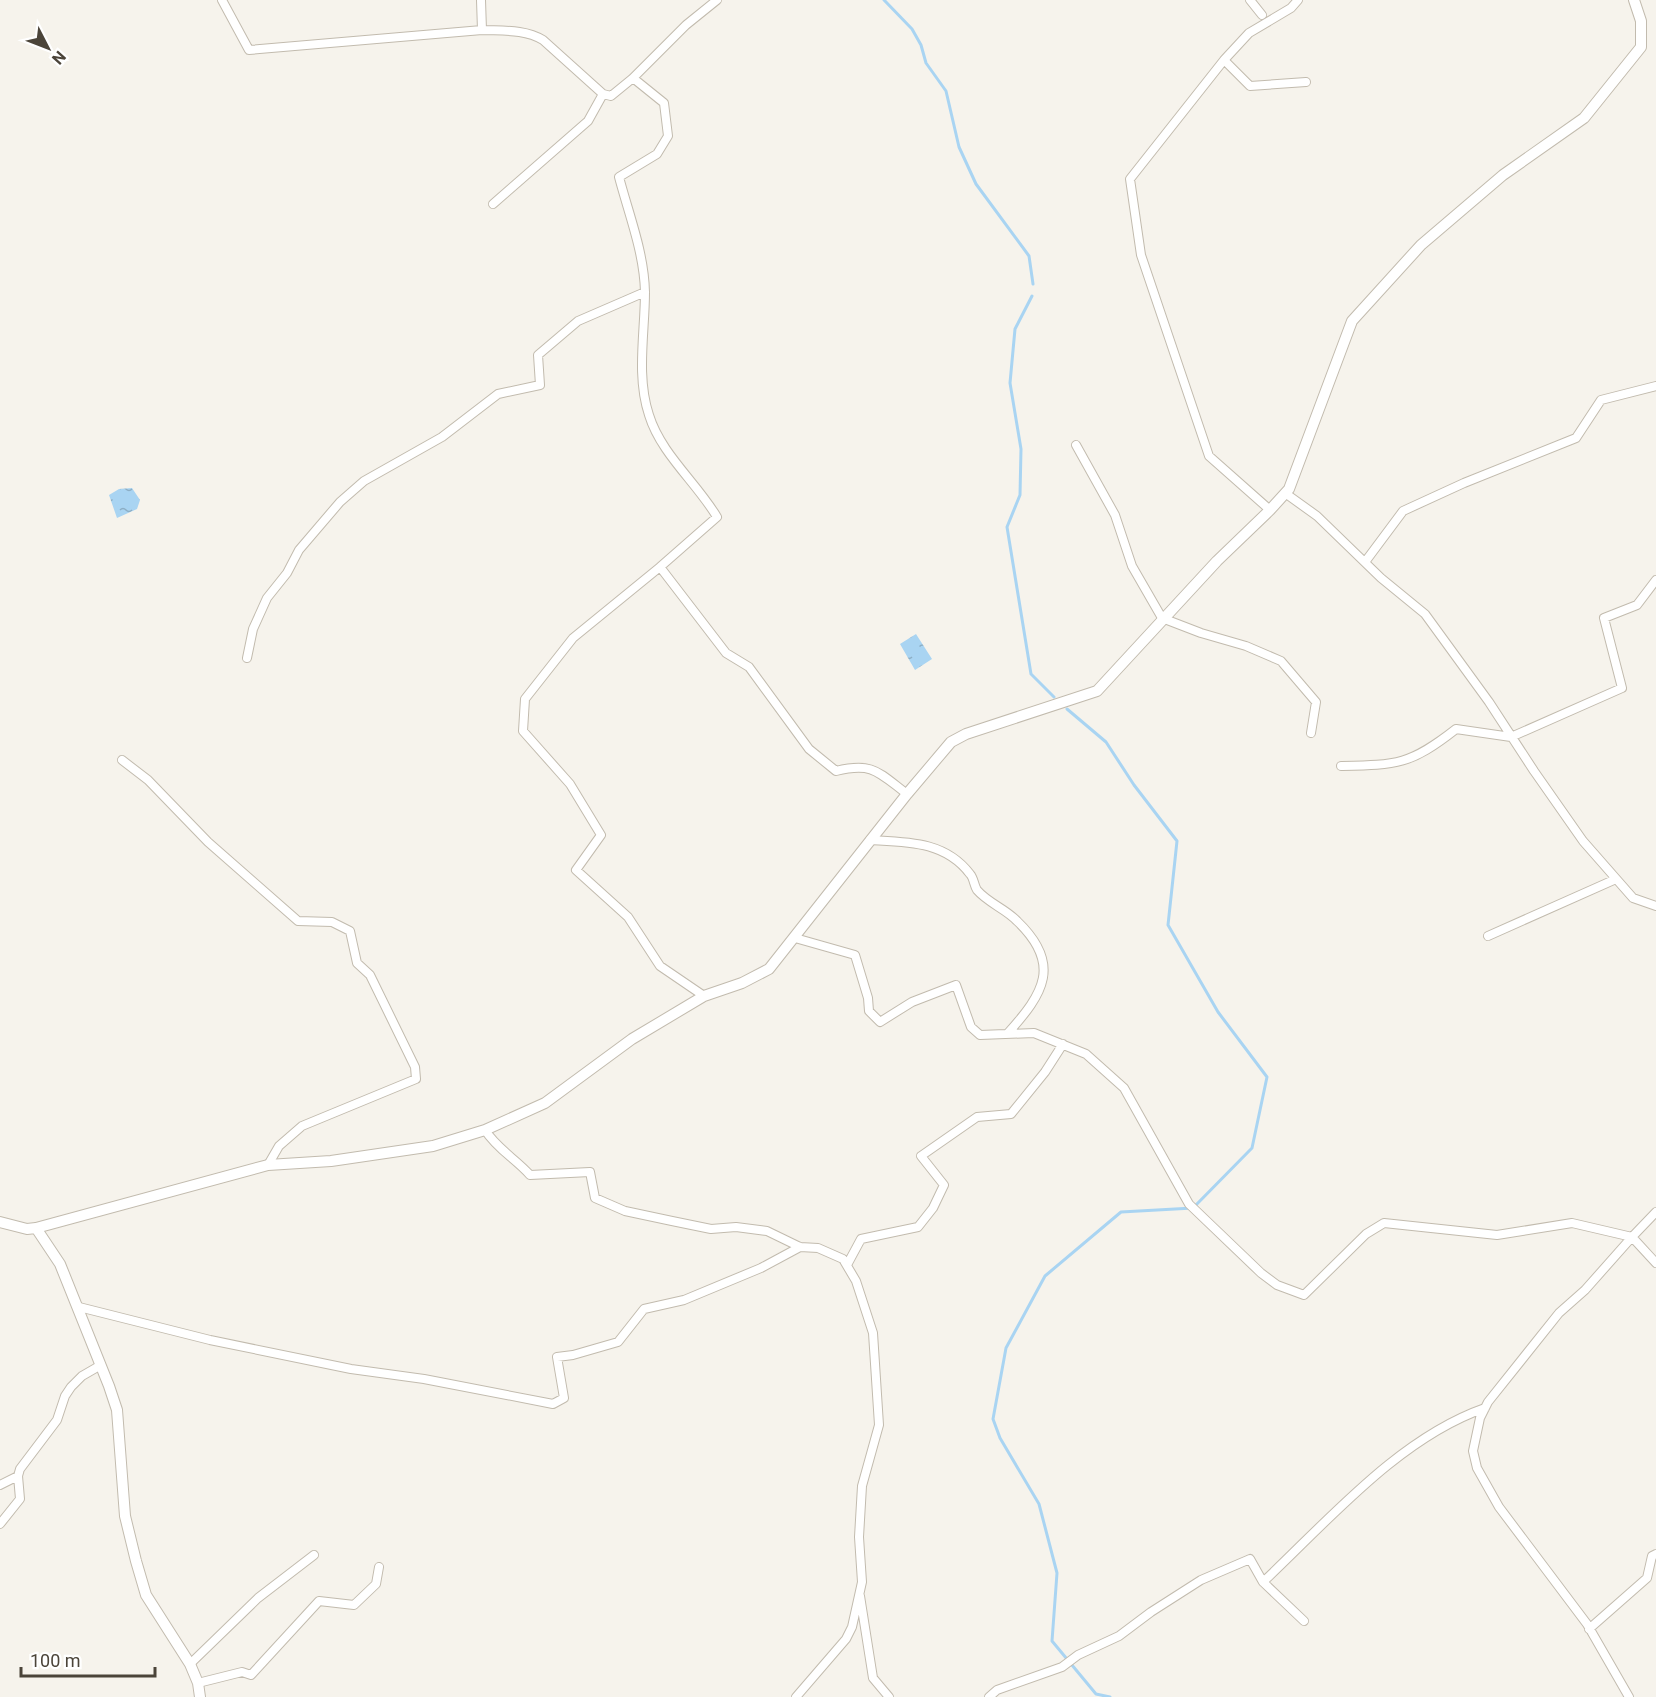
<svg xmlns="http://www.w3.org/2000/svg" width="1656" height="1697" font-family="Roboto,sans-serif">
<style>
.water{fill:url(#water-ripples)}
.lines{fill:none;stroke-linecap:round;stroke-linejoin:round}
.stream{stroke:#a9d4f2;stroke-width:3}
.minor-casing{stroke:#c2bbae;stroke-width:10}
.tertiary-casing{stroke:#c2bbae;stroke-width:12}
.minor{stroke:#fff;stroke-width:8}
.tertiary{stroke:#fff;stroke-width:10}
</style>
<defs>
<pattern id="water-ripples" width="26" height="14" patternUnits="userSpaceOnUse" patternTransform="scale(1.5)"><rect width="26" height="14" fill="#a9d4f2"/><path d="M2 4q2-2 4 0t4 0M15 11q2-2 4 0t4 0" fill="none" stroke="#8caec5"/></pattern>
</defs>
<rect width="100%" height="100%" fill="#f6f3ec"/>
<!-- water -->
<path class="water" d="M132,488l8,12 -3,9 -20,9 -8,-23 10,-6z
M916,634l16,25 -17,11 -15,-26z"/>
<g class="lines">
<!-- stream -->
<path class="stream" d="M884,0l28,29 9,16 5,18 20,28 13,56 17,37 53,72 4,28
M1032,296l-17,33 -5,54 11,66 -1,46 -13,32 24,147 23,23
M1067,709l39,33 28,43 43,56 -9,84 50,87 49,65 -15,71 -59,60 -72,4 -76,64 -39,72 -13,71 7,19 39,66 18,69 -5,68 44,53 14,3"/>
<defs>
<path id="minor" d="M222,0l27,50 233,-20c21,1 43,-1 61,10l60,54 8,2 22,-18 53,-53 31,-25
M481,0l1,30
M1250,0l12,15
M1298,0l-7,8 -42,25 -25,27 26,26 56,-4
M1224,60l-94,119 11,76 68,201 61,54
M633,78l31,25 4,33 -11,18 -38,23c10,38 25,75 26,115 0,40 -9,84 4,123 12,39 48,68 68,102l-57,50 66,86 23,14 60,82 27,22c37,-9 42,1 71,23
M493,204l95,-83 15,-27
M1076,445l39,70 17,51 30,52 39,15 45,13 35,15 35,41 -5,31
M1285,493l32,23 64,62 44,36 64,88 45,69 49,70 50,57 23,8
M1365,562l38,-51 61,-28 112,-45 25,-38 55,-14
M660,567l-87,71 -48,61 -2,32 47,53 31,51 -25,35 52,47 32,49 44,30
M247,658l6,-29 14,-31 20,-25 12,-23 41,-48 24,-21 78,-44 56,-43 42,-9 -2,-30 40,-34 67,-29
M122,760l26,20 60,62 90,79 34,1 18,9 7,32 13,12 45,92 1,12 -114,47 -23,20 -11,19
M1341,766c56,-1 69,-1 115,-37l55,8 111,-49 -18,-70 33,-13 19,-25
M870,840c37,2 75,1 100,34 4,4 4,12 7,16 11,13 29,19 40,31 45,43 27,72 -9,112
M1488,936l128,-57
M795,938l60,17 13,43 1,13 11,11 32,-20 44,-17 15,42 9,8 54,-2 52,21 38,34 65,116 72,69 16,12 27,10 62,-61 18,-11 113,12 75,-12 60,14 -47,53 -26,23 -71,89 -8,16 -7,33 4,17 22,39 88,117 42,73
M485,1130c12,19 31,29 45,45l60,-3 5,26 30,13 47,10 39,8 25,-2 31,4 33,16 18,1 25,11 13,22 17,52 6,92 -17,61 -3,51 3,45 -10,45 -6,12 -50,58
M1656,1212l-24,25 24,26
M847,1265l14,-26 57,-12 15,-19 11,-23 -23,-29 56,-39 34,-3 34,-42 18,-28
M79,1307l131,33 141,29 73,10 129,25 11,-6 -7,-41 16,-2 45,-13 26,-33 40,-9 77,-32 39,-21
M0,1485l18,-9
M0,1524l20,-25 -2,-23 2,-7 37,-49 8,-24 6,-9 11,-11 19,-11
M860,1596l13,82 16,19
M1304,1621l-41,-39c66,-62 136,-144 222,-174
M1589,1629l58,-51 5,-22 4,-2
M190,1664l68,-66 56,-43
M198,1683l44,-11 9,3 68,-74 35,4 22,-21 3,-17
M989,1697l8,-7 65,-23 16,-12 41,-19 32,-24 50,-32 49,-21 13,23"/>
<path id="tertiary" d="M0,1222l27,7 9,-1 232,-63 63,-4 102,-15 52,-16 60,-27 87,-64 72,-43 38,-13 27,-14 138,-175 44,-52 15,-8 131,-43 120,-130 53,-51 19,-21 63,-168 69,-76 82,-70 81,-57 57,-71v-26l-7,-21
M36,1228l24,36 49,122 8,24 8,106 11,45 10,34 44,69 8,19 2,14"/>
</defs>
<!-- minor casing -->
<use href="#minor" class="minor-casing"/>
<!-- tertiary casing -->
<use href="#tertiary" class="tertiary-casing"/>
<!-- minor -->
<use href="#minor" class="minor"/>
<!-- tertiary -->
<use href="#tertiary" class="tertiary"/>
</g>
<!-- north arrow -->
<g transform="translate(48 48) rotate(132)" stroke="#ffffff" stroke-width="4.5" paint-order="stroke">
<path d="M0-4.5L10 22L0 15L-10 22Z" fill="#4b4439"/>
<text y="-9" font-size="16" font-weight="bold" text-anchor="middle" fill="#4b4439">N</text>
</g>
<!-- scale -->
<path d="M21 1667v9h134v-9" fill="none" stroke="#4b4439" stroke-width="3"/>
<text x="30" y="1667" font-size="18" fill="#4b4439" stroke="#ffffff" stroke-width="4.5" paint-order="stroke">100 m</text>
</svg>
